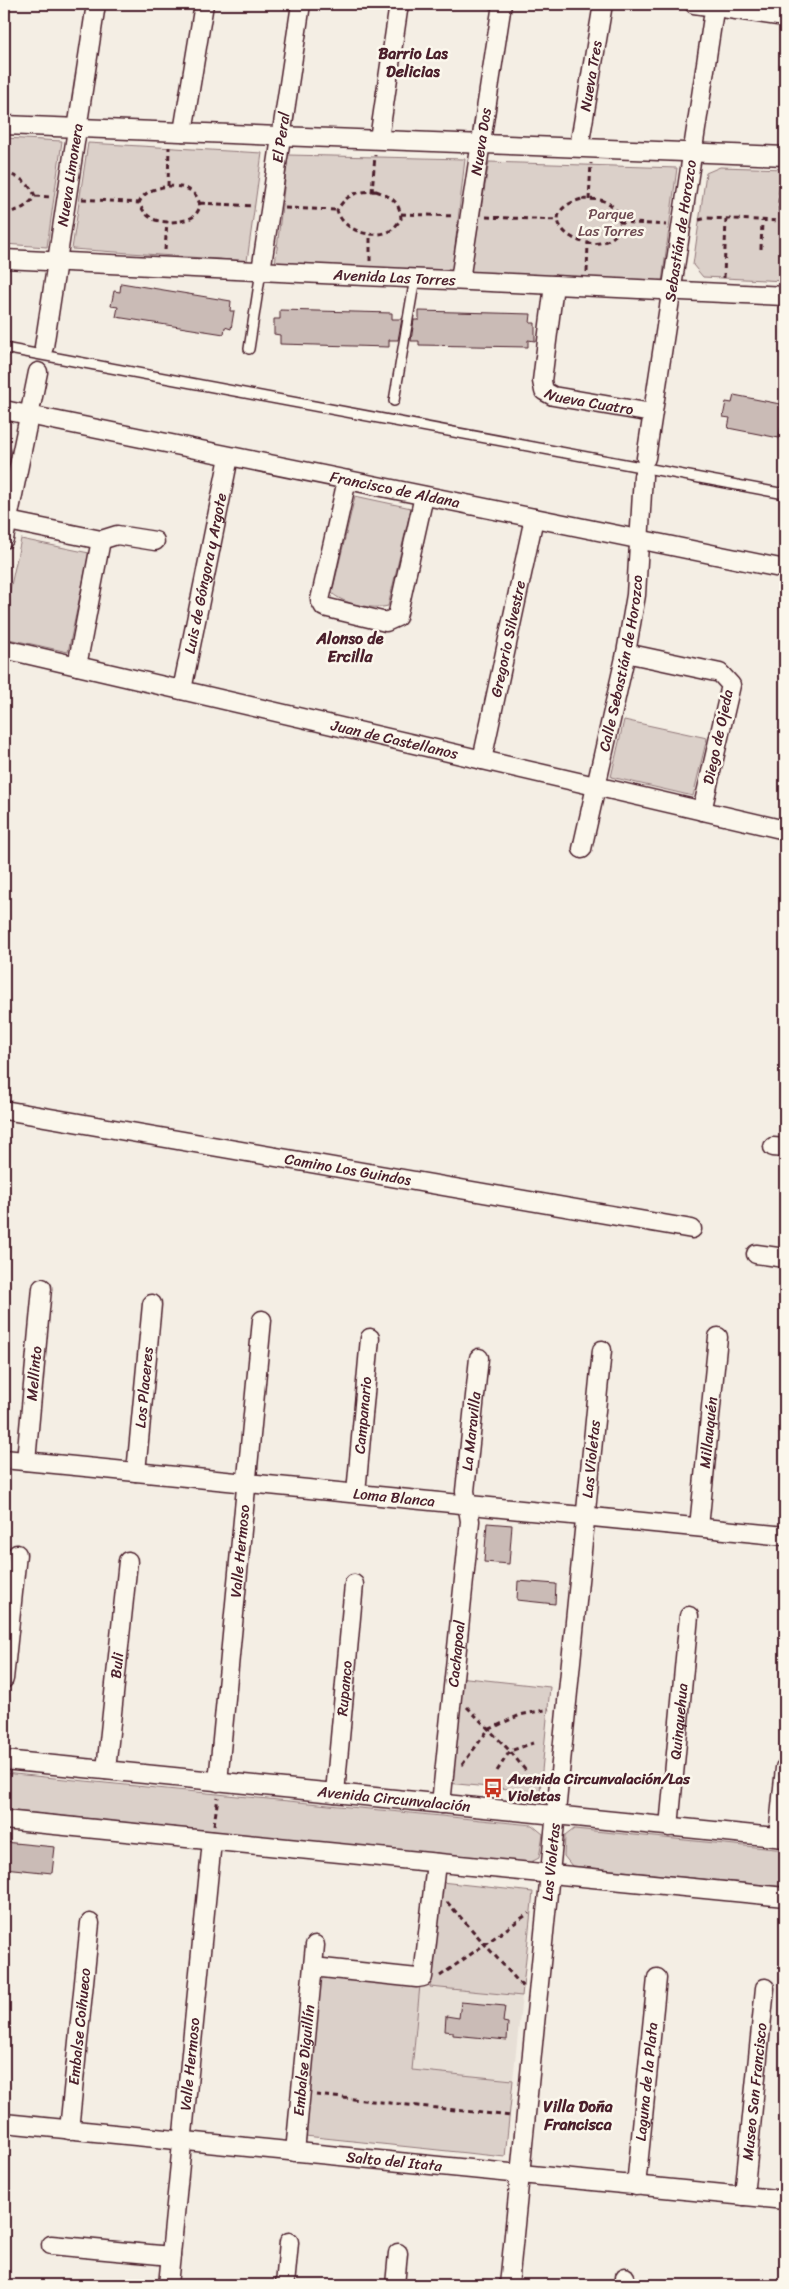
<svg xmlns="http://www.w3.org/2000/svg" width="789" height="2289" font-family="Sriracha,sans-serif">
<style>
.built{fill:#e7dfd6}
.green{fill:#dbd0c9;stroke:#92787a}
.building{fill:#cabbb6;stroke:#4a1f2b}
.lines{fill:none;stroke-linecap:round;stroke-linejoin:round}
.service-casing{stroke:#4a1f2b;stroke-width:12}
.minor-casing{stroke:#4a1f2b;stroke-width:21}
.path{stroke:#4a1f2b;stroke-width:3;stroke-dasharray:5 4;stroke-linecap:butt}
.service{stroke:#fbf7ec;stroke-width:9}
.minor{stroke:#fbf7ec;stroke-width:18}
.labels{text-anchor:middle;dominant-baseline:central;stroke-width:5;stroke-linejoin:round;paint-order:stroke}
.street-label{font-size:15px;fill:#4a1f2b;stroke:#fbf7ec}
.park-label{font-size:15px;fill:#6e4b52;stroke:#fbf7ec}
.poi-label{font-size:15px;font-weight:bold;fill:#4a1f2b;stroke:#fbf7ec;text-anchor:start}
.neighbourhood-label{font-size:16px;font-weight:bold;fill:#4a1f2b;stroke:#fbf7ec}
</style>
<rect width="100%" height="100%" fill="#f4eee4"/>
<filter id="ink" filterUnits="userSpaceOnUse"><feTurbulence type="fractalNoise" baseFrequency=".02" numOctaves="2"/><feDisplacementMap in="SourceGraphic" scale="10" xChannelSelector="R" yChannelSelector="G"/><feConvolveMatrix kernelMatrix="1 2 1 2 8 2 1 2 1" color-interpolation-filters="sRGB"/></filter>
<g filter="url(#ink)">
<!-- built -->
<path class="built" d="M420,1985l102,11 -9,84 -101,-10z"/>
<!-- green -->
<path class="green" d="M4,138l58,3 -15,106 -43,-3z
M88,143l174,10 -15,108 -175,-12z
M288,155l177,4 -13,114 -177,-8z
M489,162l188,6 -15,114 -192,-9z
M720,167l65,2v112l-82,-4 -10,-12 13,-92z
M355,496l56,12 -23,98c-15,4 -45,-2 -56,-13z
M21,539l68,14 -21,99 -64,-14v-20z
M624,720l83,18 -14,58 -82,-19z
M458,1677l92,10 -10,105 -93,-9z
M4,1773l528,52 11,9 -4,24 -10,5 -525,-53z
M574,1829l211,21v37l-213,-21 -8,-10 1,-20z
M441,1882l92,10 -11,104 -92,-9z
M321,1976l99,9 -8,85 101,10 -8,77 -200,-21z"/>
<!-- building -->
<path class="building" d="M121,283l110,18 -1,10h4l-3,18 -6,-2 -1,7 -108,-17 2,-10 -7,-1 3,-15 6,1z
M280,310l112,3v6h10l-4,21h-9v7l-109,-3v-9l-6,-1v-15h6z
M419,311l112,3 -1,9h5v18l-7,-1v7l-109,-2v-4h-8l3,-21h5z
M734,395l51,10v22h-4l-2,11 -51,-10 2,-10 -7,-1 3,-15 6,1z
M487,1523l25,2 -3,39 -25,-2z
M518,1581l38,3 -1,20 -38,-4z
M4,1842l51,5 -3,26 -48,-5z
M461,2002l44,4 -2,16 5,1 -1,17 -54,-5v-3l-8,-1 1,-15 13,2z"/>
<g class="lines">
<defs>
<path id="service" d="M4,348l781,146
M249,349l12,-78
M394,401l21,-123"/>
<g id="minor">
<path d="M694,4l91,13"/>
<path d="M4,125l781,31"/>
<path d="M183,132l21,-128"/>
<path d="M379,139l20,-135"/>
<path id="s1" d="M579,147l24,-143"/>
<path id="s2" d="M4,259l781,37"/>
<path id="s3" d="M261,271l40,-267"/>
<path id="s4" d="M460,280l42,-276"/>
<path id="s5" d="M554,285l-12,96 2,10 9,5 99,17"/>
<path id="s6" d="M44,347l52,-343"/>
<path id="s7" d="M4,410l781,159"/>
<path id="s8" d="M646,458l69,-454"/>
<path d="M347,480l-27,120 4,7 62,15 11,-5 27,-121"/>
<path d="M8,521l93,19 -24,126"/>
<path d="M4,539l34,-167"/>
<path d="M101,540l16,-5 38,6"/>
<path id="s9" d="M4,649l781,181"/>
<path d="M626,653l94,20 11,12 -29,126"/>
<path id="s10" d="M182,690l47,-233"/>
<path id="s11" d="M482,760l52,-242"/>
<path id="s12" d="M582,849l44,-196 10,-58 7,-119"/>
<path id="s13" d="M4,1110l688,119"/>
<path d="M773,1147l12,1"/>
<path d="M756,1254l29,4"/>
<path id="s14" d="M4,1459l781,77"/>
<path id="s15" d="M26,1461l16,-173"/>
<path id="s16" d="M136,1472l16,-168"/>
<path id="s17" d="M356,1493l14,-155"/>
<path id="s18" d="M699,1527l19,-190"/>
<path d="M4,1679l13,-125"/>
<path id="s19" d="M4,1760l781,78"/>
<path id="s20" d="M106,1770l22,-209"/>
<path id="s21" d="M218,1782l44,-462"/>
<path id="s22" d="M335,1793l19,-209"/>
<path id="s23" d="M441,1804l29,-283 -5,-30 14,-133"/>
<path d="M4,1820l781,77"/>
<path id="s24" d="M669,1827l20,-211"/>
<path d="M778,1837l7,-69"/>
<path d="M313,1967l104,11 6,-1 13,-114"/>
<path id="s25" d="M4,2123l781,77"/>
<path id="s26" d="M69,2130l21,-207"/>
<path id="s27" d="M295,2152l20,-207"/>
<path id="s28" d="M636,2186l21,-208"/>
<path id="s29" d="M744,2196l21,-208"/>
<path d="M51,2245l120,11"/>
<path id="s30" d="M168,2285l44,-444"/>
<path d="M285,2285l4,-43"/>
<path d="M395,2285l3,-32"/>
<path id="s31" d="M509,2285l93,-935"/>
<path d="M625,2285v-8"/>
</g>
</defs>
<!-- service casing -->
<use href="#service" class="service-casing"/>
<!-- minor casing -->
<use href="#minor" class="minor-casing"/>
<!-- path -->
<path class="path" d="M4,169l2,-29
M4,173c14,3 25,9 31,23 -8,12 -17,15 -31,17
M168,186c15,0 30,3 32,21 -1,2 -4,8 -6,9 -9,7 -34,8 -43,2 -6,-4 -9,-9 -12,-15 6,-13 16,-14 29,-17z
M168,186l1,-39
M376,191c16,6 24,11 25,28 -3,4 -7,10 -11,12 -18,9 -48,-1 -53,-21 11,-17 19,-18 39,-19z
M372,192l3,-37
M35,196l16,1
M82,199l57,4
M582,199c8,1 19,-1 26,4 13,7 16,27 4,35 -30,21 -86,-24 -30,-39z
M589,200l2,-37
M200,203l54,3
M285,208l52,2
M401,214l54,2
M780,216l5,-8
M486,217l71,3
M699,220l8,-2 74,3 4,13
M781,221l-2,-17 3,-32
M619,222l47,3
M4,245l2,-32
M761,249l1,-28
M165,250l2,-29
M370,261v-27
M587,272l1,-29
M724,278l2,-60
M467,1707l43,44 16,20
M462,1765l26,-35 32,-15 29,-6
M497,1771l13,-20 23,-8
M214,1825l4,-28
M447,1902l76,85
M440,1976l89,-63
M316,2095l195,21"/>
<!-- service -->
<use href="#service" class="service"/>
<!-- minor -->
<use href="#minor" class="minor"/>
</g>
</g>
<!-- icons -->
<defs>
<symbol id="bus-bare" viewBox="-9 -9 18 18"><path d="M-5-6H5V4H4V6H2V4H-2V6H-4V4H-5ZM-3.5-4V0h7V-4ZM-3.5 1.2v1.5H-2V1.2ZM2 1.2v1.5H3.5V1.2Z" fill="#c8321e" stroke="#fbf7ec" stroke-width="2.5" paint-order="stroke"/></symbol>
</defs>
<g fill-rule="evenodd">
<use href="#bus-bare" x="479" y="1774" width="28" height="28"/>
</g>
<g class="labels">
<!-- street labels -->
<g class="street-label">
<text stroke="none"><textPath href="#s1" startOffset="72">Nueva Tres</textPath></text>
<text stroke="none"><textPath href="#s3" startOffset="135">El Peral</textPath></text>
<text stroke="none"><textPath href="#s4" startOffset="140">Nueva Dos</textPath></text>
<text stroke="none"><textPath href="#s6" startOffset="174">Nueva Limonera</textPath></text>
<text stroke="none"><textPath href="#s8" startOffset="230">Sebastián de Horozco</textPath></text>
<text stroke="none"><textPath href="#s2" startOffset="391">Avenida Las Torres</textPath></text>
<text stroke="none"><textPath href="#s5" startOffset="154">Nueva Cuatro</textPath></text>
<text stroke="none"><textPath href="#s7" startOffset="399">Francisco de Aldana</textPath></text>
<text stroke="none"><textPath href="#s10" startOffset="119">Luis de Góngora y Argote</textPath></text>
<text stroke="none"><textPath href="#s11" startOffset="124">Gregorio Silvestre</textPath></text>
<text stroke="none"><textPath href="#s12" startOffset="190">Calle Sebastián de Horozco</textPath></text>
<text transform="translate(718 737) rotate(-78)">Diego de Ojeda</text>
<text stroke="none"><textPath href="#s9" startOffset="401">Juan de Castellanos</textPath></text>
<text stroke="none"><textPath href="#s13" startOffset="349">Camino Los Guindos</textPath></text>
<text stroke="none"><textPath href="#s15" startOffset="88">Mellinto</textPath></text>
<text stroke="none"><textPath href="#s16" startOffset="85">Los Placeres</textPath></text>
<text stroke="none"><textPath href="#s17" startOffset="78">Campanario</textPath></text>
<text stroke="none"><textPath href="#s23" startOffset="375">La Maravilla</textPath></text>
<text stroke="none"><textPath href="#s18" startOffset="95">Millauquén</textPath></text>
<text stroke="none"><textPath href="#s31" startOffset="830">Las Violetas</textPath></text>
<text stroke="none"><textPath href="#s14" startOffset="392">Loma Blanca</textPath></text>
<text stroke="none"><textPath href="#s21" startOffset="232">Valle Hermoso</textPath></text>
<text stroke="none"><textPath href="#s23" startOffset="151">Cachapoal</textPath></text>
<text stroke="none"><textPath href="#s20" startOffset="105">Buli</textPath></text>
<text stroke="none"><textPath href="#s22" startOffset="105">Rupanco</textPath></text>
<text stroke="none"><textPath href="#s24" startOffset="106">Quinquehua</textPath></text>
<text stroke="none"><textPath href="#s19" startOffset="392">Avenida Circunvalación</textPath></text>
<text stroke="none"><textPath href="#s31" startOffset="425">Las Violetas</textPath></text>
<text stroke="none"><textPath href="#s26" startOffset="104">Embalse Coihueco</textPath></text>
<text stroke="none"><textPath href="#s27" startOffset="92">Embalse Diguillín</textPath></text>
<text stroke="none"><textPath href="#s30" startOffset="222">Valle Hermoso</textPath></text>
<text stroke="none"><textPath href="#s28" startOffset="105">Laguna de la Plata</textPath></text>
<text stroke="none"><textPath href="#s29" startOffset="105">Museo San Francisco</textPath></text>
<text stroke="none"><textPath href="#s25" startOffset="392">Salto del Itata</textPath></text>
</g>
<!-- park labels -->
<g class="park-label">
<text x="611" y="214">Parque<tspan x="611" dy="17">Las Torres</tspan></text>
</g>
<!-- poi labels -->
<g class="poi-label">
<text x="508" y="1779">Avenida Circunvalación/Las<tspan x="508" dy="17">Violetas</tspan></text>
</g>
<!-- neighbourhood labels -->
<g class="neighbourhood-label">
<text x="413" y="53">Barrio Las<tspan x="413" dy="18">Delicias</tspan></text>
<text x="350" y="638">Alonso de<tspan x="350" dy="18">Ercilla</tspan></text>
<text x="578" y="2106">Villa Doña<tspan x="578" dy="18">Francisca</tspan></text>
</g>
</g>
<!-- margin -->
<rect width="789" height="2289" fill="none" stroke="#fbf7ec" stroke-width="20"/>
<rect x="10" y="10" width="769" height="2269" fill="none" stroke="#4a1f2b" stroke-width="2" filter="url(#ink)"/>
</svg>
